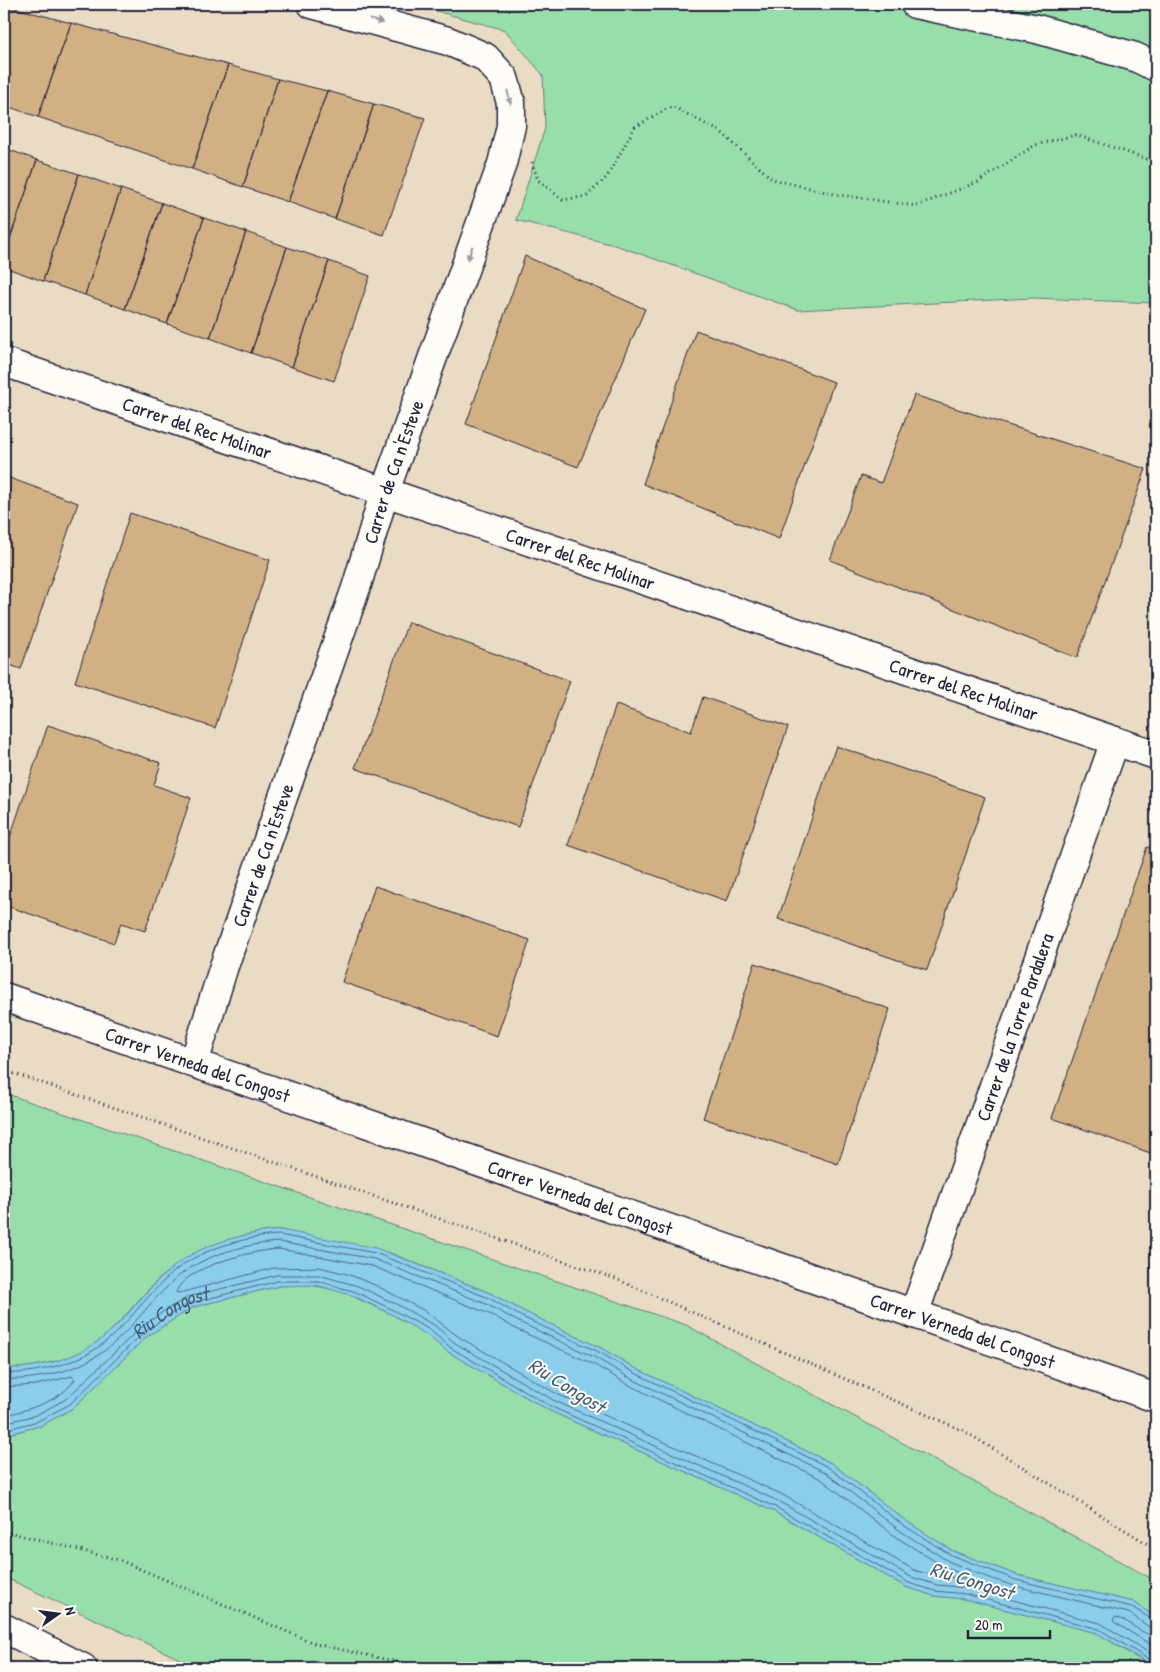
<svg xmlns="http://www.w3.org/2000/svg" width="1160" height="1672" font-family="'Patrick Hand',sans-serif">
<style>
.built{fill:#eadbc4}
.green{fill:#98deab;stroke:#5d8073}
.water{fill:#8aceec;stroke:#6089a5}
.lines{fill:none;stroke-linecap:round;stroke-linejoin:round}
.shore{stroke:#4c6782;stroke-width:1}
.building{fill:#d1b184;stroke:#22223b}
.minor-casing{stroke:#22223b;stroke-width:31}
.path{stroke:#22223b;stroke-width:3;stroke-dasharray:1 4;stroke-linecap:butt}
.minor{stroke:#fdfcf7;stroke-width:28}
.oneway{fill:#9a9aa2}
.labels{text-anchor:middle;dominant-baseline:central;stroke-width:4;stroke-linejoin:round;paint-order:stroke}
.street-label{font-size:19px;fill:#22223b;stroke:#fdfcf7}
.water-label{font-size:20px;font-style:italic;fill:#465e79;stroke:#fdfcf7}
</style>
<rect width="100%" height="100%" fill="#f4ede0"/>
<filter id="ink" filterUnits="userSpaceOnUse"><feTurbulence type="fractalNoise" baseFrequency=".02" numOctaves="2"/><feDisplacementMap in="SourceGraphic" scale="10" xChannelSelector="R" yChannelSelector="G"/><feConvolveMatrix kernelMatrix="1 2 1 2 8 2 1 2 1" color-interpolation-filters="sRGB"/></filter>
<g filter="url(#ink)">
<!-- built -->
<path class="built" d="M4,4h407l94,26 38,45 2,53 -29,92 102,26 415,52 123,5v1278l-470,-256 -682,-232z
M4,1577l195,91h-195z"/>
<!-- green -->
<path class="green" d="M411,4h745v299l-123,-5 -235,12 -180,-64 -102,-26 29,-92 -2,-53 -38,-45z
M4,1093l682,232 470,256v37l-22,-16 -117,-27 -64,-24 -47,-30 -75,-58 -196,-95 -34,-20 -76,-36 -35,-19 -100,-40 -110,-23c-36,3 -78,14 -107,37 -47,36 -56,79 -120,95 -17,4 -32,7 -49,6z
M304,1284l37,7 52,24 34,20 21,17 102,59 223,100 133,76 28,9 30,3 133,34 56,35h-954l-195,-91v-142l36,-9 33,-18 73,-71 47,-30 86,-21z"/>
<!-- water -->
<path class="water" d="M280,1230l96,18 114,45 35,19 76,36 34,20 196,95 75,58 47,30 64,24 117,27 22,16v50l-59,-35 -133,-34 -30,-3 -28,-9 -133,-76 -223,-100 -102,-59 -21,-17 -34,-20 -39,-19 -38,-11 -37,1 -86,21 -47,30 -73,71 -33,18 -36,9v-67c17,1 32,-2 49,-6 62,-16 75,-58 120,-95 28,-23 71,-34 107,-37z"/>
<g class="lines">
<!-- shore -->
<g class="shore">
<path d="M279,1249l93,17 122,50 22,13 77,35 34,20 194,95 75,58 48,30 20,8 1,3 -27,-1 -24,-7 -133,-76 -222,-99 -100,-58 -34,-26 -50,-26 -28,-11 -28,-7 -45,1 -95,25 -3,-1c10,-26 78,-42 103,-43z"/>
<path d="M4,1373c17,1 32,-2 49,-6 65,-16 76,-58 123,-97 27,-22 69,-33 103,-35l96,18 114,45 33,19 77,35 34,20 195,95 75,58 48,30 65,25 116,27 24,15"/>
<path d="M4,1379c17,1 32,-1 49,-5 68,-17 78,-57 126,-98 26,-22 68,-32 100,-34l95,17 112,45 33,18 77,36 34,20 195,94 74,58 49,31 41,17 26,8 114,27 20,14 7,1"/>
<path d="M4,1387l32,-2 36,-9 3,3c-14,23 -47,30 -71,37"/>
<path id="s1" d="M4,1423l32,-8 30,-16 73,-70 25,-18 24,-14 89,-22h42l39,11 40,19 36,20 21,18 100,58 223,100 133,76 26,8 30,3 133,35 56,34"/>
<path d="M4,1430l34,-9 32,-17 73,-71 24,-17 24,-13 87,-22h40l38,11 39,19 35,19 21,18 101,59 223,100 134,76 26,8 30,3 134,35 52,32 4,7"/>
<path d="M1156,1636c-15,-1 -26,-15 -40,-19l-3,2 1,3 42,26"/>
</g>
</g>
<!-- building -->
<path class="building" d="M4,5l67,18 -33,94 -34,-12z
M71,23l157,42 -36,104 -154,-52z
M228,65l50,14 -35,108 -51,-18z
M278,79l49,12 -39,111 -45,-15z
M327,91l47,13 -39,115 -47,-17z
M374,104l51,14 -41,117 -49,-16z
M4,148l33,12 -33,96z
M37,160l42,14 -36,107 -39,-14v-11z
M79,174l42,15 -36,106 -42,-14z
M121,189l41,14 -37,106 -40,-14z
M162,203l42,15 -37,106 -42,-15z
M204,218l42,14 -36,106 -43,-14z
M246,232l41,15 -36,106 -41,-15z
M287,247l42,14 -37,106 -41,-14z
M525,256l120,53 -67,158 -112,-43z
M329,261l41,15 -36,105 -42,-14z
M696,330l138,52 -55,157 -136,-55z
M914,395l232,74 -69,189 -247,-98 31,-84 20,7z
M4,476l74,27 -57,166 -17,-6z
M130,513l140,47 -55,168 -140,-46z
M408,622l162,59 -52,146 -163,-59z
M703,697l85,30 -61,174 -159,-56 48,-140 75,27z
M48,725l113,38 -7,22 37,13 -46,133 -24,-8 -7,20 -110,-38v-50z
M836,746l149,51 -58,173 -149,-51z
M1147,847l9,4v304l-104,-37z
M375,886l155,54 -33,96 -155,-54z
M755,963l135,46 -52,155 -135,-46z"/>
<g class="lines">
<defs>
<g id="minor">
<path d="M915,4l122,25 98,28 21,10"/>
<path id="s2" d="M4,362l1152,393"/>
<path id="s3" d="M4,997l1152,401"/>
<path id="s4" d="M194,1063l29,-94 134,-384 27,-91 118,-330 9,-38v-23l-7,-25 -19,-21 -37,-16 -136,-37"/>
<path id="s5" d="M914,1314l201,-573"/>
<path d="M4,1628l79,40"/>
</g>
</defs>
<!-- minor casing -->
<use href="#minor" class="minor-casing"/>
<!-- path -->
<path class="path" d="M532,162l6,18 25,20 24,-4 20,-19 28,-50 37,-21 49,26 51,47 62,15 82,12 62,-24 57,-37 41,-10 80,27
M4,1070l612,209 348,152 192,118
M4,1531l115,29 197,84 109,24"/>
<!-- minor -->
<use href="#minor" class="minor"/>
</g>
<!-- one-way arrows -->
<defs><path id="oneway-solid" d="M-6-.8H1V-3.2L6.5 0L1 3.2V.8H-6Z" transform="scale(1.25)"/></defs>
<g class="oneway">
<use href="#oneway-solid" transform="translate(376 21) rotate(16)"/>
<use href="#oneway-solid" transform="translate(509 97) rotate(76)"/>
<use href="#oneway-solid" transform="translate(470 253) rotate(109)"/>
</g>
</g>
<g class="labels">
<!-- street labels -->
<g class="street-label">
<text stroke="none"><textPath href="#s2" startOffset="204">Carrer del Rec Molinar</textPath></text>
<text stroke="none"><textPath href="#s4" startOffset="624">Carrer de Ca n'Esteve</textPath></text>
<text stroke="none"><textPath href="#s2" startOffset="609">Carrer del Rec Molinar</textPath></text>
<text stroke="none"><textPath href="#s2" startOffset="1014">Carrer del Rec Molinar</textPath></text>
<text stroke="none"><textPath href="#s4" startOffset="219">Carrer de Ca n'Esteve</textPath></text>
<text stroke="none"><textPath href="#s5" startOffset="304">Carrer de la Torre Pardalera</textPath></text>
<text stroke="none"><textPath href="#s3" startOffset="205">Carrer Verneda del Congost</textPath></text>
<text stroke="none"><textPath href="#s3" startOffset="610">Carrer Verneda del Congost</textPath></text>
<text stroke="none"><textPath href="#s3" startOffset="1015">Carrer Verneda del Congost</textPath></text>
</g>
<!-- water labels -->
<g class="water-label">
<text stroke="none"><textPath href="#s1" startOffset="204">Riu Congost</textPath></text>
<text transform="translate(567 1385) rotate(32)">Riu Congost</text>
<text transform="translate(972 1580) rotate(17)">Riu Congost</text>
</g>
</g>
<!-- margin -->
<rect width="1160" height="1672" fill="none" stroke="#fdfcf7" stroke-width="20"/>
<rect x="10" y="10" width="1140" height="1652" fill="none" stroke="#22223b" stroke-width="2" filter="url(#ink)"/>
<!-- north arrow -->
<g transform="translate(58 1614) rotate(76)" stroke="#fdfcf7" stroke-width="4" paint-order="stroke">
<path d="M0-4L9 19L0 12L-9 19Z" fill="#22223b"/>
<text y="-8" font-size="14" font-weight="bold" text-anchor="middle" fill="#22223b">N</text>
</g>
<!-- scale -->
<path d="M968 1630v8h82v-8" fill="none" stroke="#22223b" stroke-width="2.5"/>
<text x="975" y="1630" font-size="15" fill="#22223b" stroke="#fdfcf7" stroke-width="4" paint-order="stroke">20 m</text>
</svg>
